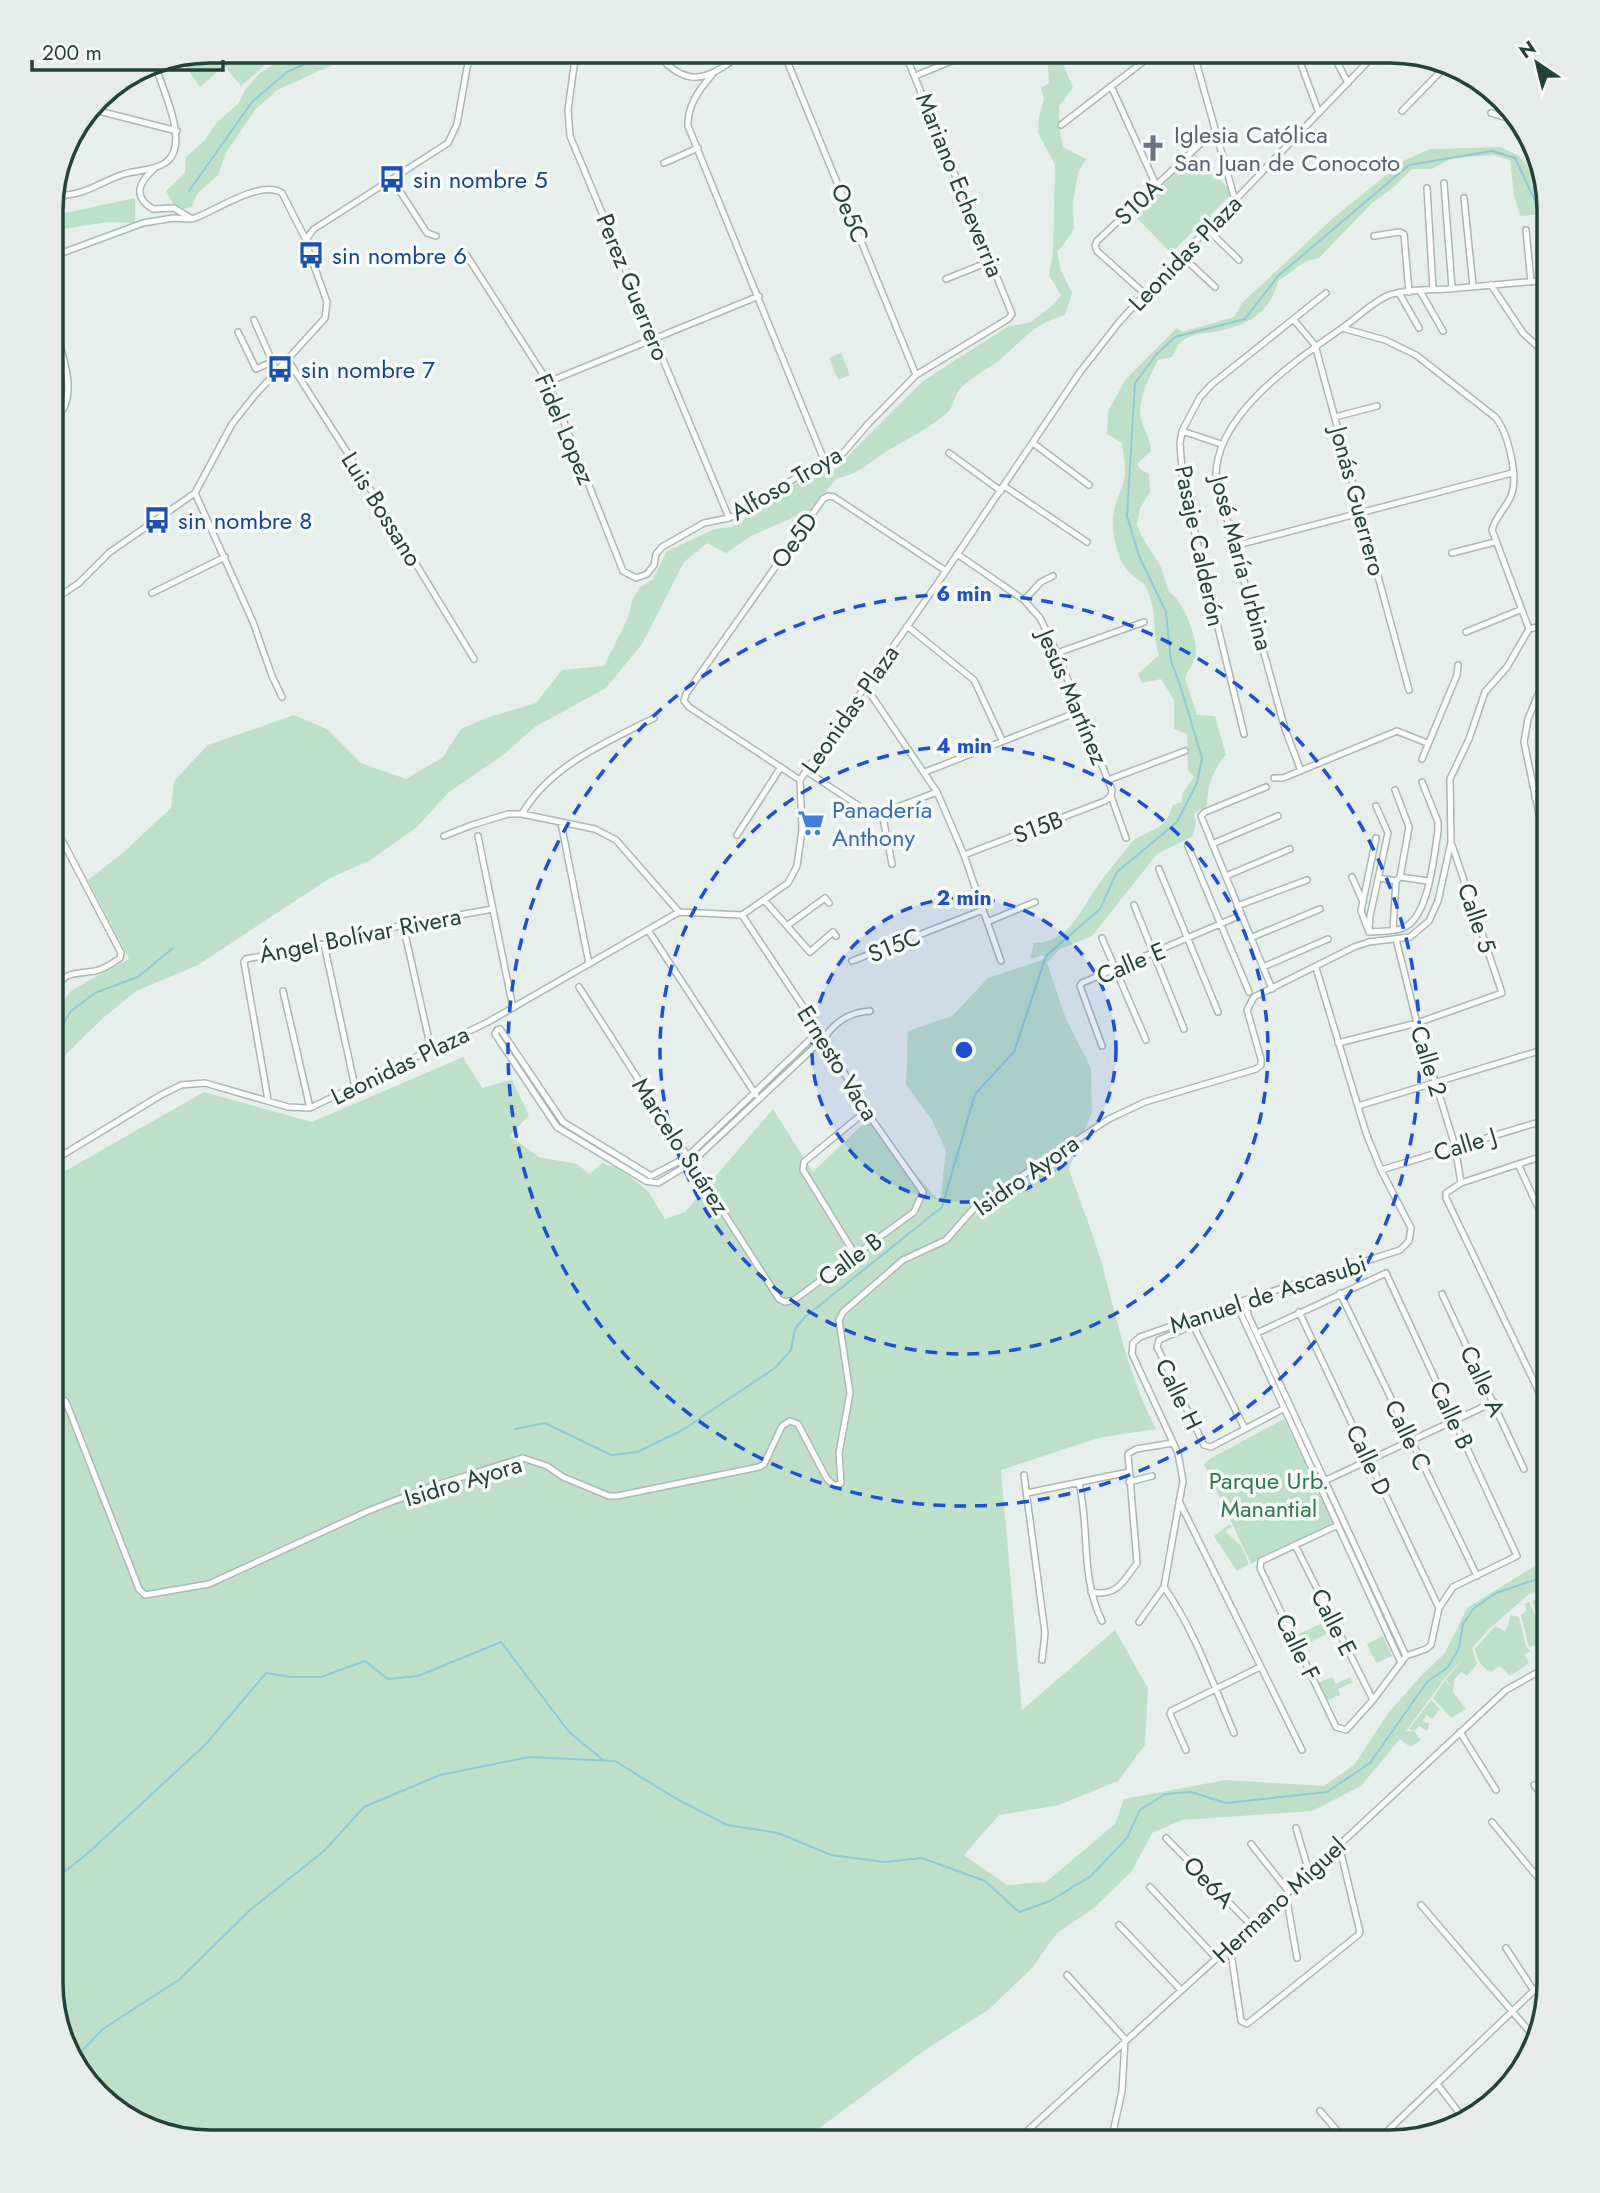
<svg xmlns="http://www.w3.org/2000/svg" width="1600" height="2193" font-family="Jost,sans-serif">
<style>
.green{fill:#bfe0c8}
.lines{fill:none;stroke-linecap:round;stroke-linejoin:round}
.stream{stroke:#8ec9d4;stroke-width:2}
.minor-casing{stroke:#a8b8b2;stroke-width:8}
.minor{stroke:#fff;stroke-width:5}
.ring{fill:none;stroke:#1d4ed8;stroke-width:3.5;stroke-dasharray:12 9}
.labels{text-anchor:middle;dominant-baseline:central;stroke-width:7;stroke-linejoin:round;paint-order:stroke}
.worship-label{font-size:24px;fill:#5b616d;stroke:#f7fbf9;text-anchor:start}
.transit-label{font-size:24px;fill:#164399;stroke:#f7fbf9;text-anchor:start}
.street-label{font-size:24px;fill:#24423a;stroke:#f7fbf9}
.shop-label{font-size:24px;fill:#366cbe;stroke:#f7fbf9;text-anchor:start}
.park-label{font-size:24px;fill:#2d7a4b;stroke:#f7fbf9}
.rim{fill:none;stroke:#24423a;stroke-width:3.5}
.centre{fill:#1d4ed8;stroke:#f7fbf9;stroke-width:3.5}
.ring-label{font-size:21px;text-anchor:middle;font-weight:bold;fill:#1d4ed8;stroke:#f7fbf9;stroke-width:7;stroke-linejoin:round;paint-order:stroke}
</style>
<rect width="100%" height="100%" fill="#e6efeb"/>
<!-- green -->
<path class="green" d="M208,51l14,17 -22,19 -21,-30z
M212,51h41l11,15 -23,20z
M295,51h57l-15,12 -60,27 -22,20 -28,41 -9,24 -21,19 -5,13 -7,2 -11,-4 -8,-14 19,-18 1,-16 19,-17 11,-17 23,-20 6,-13 15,-17z
M1047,51h11l15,37 -14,18 1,27 3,14 23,12 -8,14 -5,30 1,26 -13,19 -4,3 4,20 11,22 -7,22c-31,9 -39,22 -62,42 -13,12 -29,17 -43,32 -6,7 -6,17 -12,23 -19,17 -43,28 -64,41 -19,12 -24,21 -47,25l-27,32 -59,26 -25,17 -19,-10 -23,19 -42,82 -36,44 -71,39 -32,28 -55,38 -31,34 -48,34 -39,17 -132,87 -62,26 -34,28 -51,50v-54l21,-25 57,-31 -41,-79 37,-29 46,-43 3,-27 34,-36 86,-30 33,14 34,34 45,16 37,-22 18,-28 28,-12 47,-14 26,-33 42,-4 24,-48 4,-17 7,-13 14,-9 14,-28 48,-22 17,-2 91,-62 9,7 91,-91 84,-54 24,-5 23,-18 7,-9 -12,-20 4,-22 2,-88 -17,-32 1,-16 5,-18 -3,-11 8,-5z
M1501,147l18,9 16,18v8l9,11 5,21 -29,2 -6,-21 -4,-35 -16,-5 -42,3 -20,11h-20l-18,18 -22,16 -53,55 -13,3 -28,20c-8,34 -33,45 -65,51 -11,1 -24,3 -32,10 -4,4 -6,10 -9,15l-14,3c-8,17 -21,39 -17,59 3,11 9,19 10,32l-14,13 3,5 9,5 1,18 -10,16 -3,16 4,11 20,32 8,25c14,7 31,50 26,65 -2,7 -7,14 -10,21l12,37 18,1 11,39c-13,13 -19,33 -19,51l-13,8 2,8 -3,14 -36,18 -65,82 -32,13 -13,14 19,56 25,49 1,44 -23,57c10,30 23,61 32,92 16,57 27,115 55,168l-58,9 -97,32 21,240 93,-80 33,58 -3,57 -27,36 -59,24 -60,10 -35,40 43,30 39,-3 69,-58 9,-25 101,-19 99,6 30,-21 35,-53 33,-37 23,-22 22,-45 82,-51v30l-20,7 -40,35 -17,19 5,16 -10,12 -6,-4 -7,8 -1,12 13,17 -15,9 -18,-20 12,-18 7,8 -6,-9 20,-24 -21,23 -39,53h8l7,9 -11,7 -10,-8 -39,47 -49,25 -130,9 -30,13 -20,38 -38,37 -37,25 -25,35 -44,42 -63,40 -111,82 2,10h-616l-70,-21 -58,-58 -21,-80v-804l153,-87 108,30 151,-65 19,31 30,-8 17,35 -19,21 29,21 38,7 13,10 13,-12 3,3 11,2 31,24 17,28 20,-7 88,-103 40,63 55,-53 72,83 6,-51 -14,-31 -26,-35 2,-54 44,-15 36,-38 57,-19 -1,-4 -14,4 4,-16c37,1 50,-41 70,-66 9,-11 18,-23 27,-34 9,-10 28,-12 35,-23 3,-4 5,-10 7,-15l9,-3v-8l12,-17 -6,-7 -1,-36 -13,-5v-29l-13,-21 -19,4 -4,-9 21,-19c-7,-19 -2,-39 -9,-58 -7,-19 -8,-12 -20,-24 -12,-10 -17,-35 -17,-50 -1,-17 9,-31 12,-47 1,-10 -2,-23 -3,-33l-15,-9 1,-23 18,-32 51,-51 5,4 52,-15 8,-14 91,-85 72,-58 25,-11z
M1195,154l38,39 -62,60 -38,-39z
M135,198v25l-27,-1 -57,9v-15z
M841,353l9,22 -12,5 -9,-22z
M1284,1419l49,104 -82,41 -47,-100 7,-6z
M1230,1524l2,3 -5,2 -1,3 16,15 7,17 -12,7 -23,-35z
M1545,1597l4,17v15l-6,3 -11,-31z
M1530,1602l15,41 -16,4 -8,-32 5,-4 -1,-8z
M1510,1615l9,2 7,30 5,4 -7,3 5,9 -19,13 -10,-10 -9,6c-11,-6 -13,-11 -16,-23l20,-23 10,5 3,-5z
M1326,1621l5,11 -31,15 -5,-11z
M1383,1636l9,20 -16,7 -9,-19z
M1332,1677l4,7 14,-7 3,5 -15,7 2,6 -14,6 -8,-18z
M1431,1700l9,9 -8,10 -5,-4 -4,5 3,3h3l-1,6 -2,2 -7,-5 -4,5 -6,-2z"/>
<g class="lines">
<!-- stream -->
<path class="stream" d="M189,191l63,-89 35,-30 47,-21
M51,1043l20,-32 24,-18 43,-16 35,-29
M515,1429l30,-6 66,32 26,-3 44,-21 94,-63 16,-18 4,-21 10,-12 137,-110 33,-113 39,-42 32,-96 54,-47 17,-37 60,-50 20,-39 5,-25 -22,-73 -9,-24 -5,-49 -27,-56 -12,-40 8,-133 21,-28 19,-18 70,-18 33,-43 131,-111 83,-14 23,7 24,51 10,-1
M51,1882l36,-28 119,-110 60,-71 25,4h30l44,-16 23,18 30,-3 83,-34 68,90 34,28
M72,2061l31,-32 77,-50 70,-69 75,-60 39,-43 76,-32 89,-18 86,4 60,37 52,27 51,8 53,22 53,7 38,-4 63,23 34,31 31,-11 41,-25 36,-38 13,-28 25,-16 26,-2 35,11 101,-11 43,-29 57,-81 21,-15 11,-19 4,-24 11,-16 22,-15 53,-18"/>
<defs>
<path id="minor" d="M576,51l-8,59 2,26 159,382
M654,51c37,42 53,27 93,0
M783,51l133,324
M1193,51l42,149
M1271,51l4,5
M1296,51l23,62
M1331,51l17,32
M712,75c-13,14 -25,31 -24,51l136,334
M915,76l61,-25
M1111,86l45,99
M91,109l86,22
M1402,111l45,-46
M1491,113l29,9
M1061,125l96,-74
M664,163l34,-15
M155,168c-15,13 -24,28 -2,41l21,-1 18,11c23,-7 67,-40 90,-26l24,47
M392,179l35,54 9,3
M1444,183l8,105
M1427,188l6,101
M52,196c34,0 43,-12 72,-22 13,-4 29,-3 41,-11 27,-17 -4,-77 -11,-101
M1464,198l9,88
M1207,229l32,31
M1526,230l5,52
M1374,236l25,-4 5,2 5,58
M467,256l81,126 75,189 13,7 11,-4 7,-9 2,-11 6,-7 42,-24 25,-5 9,-4 86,-54 10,-1 9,-6 25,-29 48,-49 92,-56 4,-5 -108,-263
M1182,256l33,31
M51,257l92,-34 30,-5 16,1
M946,279l45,-18
M1491,285l32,48 26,24
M1420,291l23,40
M1399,293l20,35
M1145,294l-48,-43 -2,-5 2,-5 118,-111
M1293,319l22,26 94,345
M254,320l23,52
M1342,328l43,12 31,15 79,62c13,15 24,60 16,79 -5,12 -16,21 -19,34l37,99
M238,332l18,37 16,-7
M288,360l73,114 113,185
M548,382l211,-86
M1335,417l42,-11
M51,420c34,-16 8,-76 0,-103
M1182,431l39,13
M1033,443l56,42
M949,453l52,38
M1004,486l83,56
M195,493l58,129 19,54 10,21
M1234,546l278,-73
M1452,553l43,-11
M957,554l67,46 16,18 17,35 55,137 -1,6 15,42
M152,593l73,-36
M1024,600l17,-18 12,-6
M51,602l28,-19 31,-31 85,-59 37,-69 23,-29 70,-77 2,-16 -20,-56c-1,-8 2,-11 7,-17l134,-86 9,-19 13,-73
M907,626l67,54 28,60
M1466,632l54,-22
M1057,653l87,-31
M1244,734l-61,-250 -3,-41 2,-12 18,-34 11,-12 115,-92
M1422,759l35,-84 1,-10
M806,771l62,41 14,1 55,-21
M1301,771l-16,-42 -69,-250c-3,-64 82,-120 129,-153 14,-10 29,-25 44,-31 18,-6 40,-5 59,-6 34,-3 67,-6 101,-9
M925,772l155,-61
M1274,778h9l114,-47 30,12
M800,780l-111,-73 -5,-6 2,-7 137,-195 5,-3 6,1 112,74
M1108,780l77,-29
M1266,787l-61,25 -4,4 71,173
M1535,798l14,-4
M882,813l10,51
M522,814c27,-48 85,-72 132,-96
M561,823l28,141
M737,835l44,-68
M444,836l28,-11 36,-11h14l73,15 21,11 63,72
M478,836l35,172
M1376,838l-15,73 8,21c11,-1 24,0 34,-4 26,-10 31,-73 35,-97v-9l-16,-40
M1212,844l66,-28
M1188,846l61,146
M964,855l141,-54 6,-5
M1549,862l-25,-120 4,-23 21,-51
M1159,869l59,143
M1226,876l64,-27
M1352,877l11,25
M1400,877l28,4
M1379,878l17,3 4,-4 9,-50 -14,-37
M764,900l46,52 23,-20 3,4
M1134,905l50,124
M1237,906l70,-26
M983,910l18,51
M987,922l48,-20
M403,925l28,124
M788,925l37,-27 4,5
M1369,929l1,-13 18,-83 -12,-27
M648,930l108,165
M1393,930l3,-49
M1102,938l44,102
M1250,938l70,-29
M1396,939l21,84 38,123 6,37
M324,944l31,143
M852,961l131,-51 -19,-55 -27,-63 -72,-106
M1263,967l65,-28
M579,987l200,312 6,3 9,-2 120,-88 9,-20 -57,-81 -42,-73 -82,-123
M51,991c18,-21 19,-16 44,-20 10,-2 18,-8 25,-13l1,-5 -70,-134
M283,991l27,117
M819,1031l-132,126 -36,19 -88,-54 -63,-93 -3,1 -2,4 62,93 89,54 12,2 33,-20 133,-125c11,-16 25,-26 46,-27
M1338,1043l79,-20 85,-30 -50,-148
M1102,1046l-22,-60 2,-3 159,-68
M268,1100l-24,-138 2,-3 78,-15 79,-19 90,-16
M1358,1106l191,-58
M51,1162l110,-67 20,-10 24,-2 83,24 22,1 178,-86 191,-110 63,3 46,-32 9,-17 5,-36 -2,-50 6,-9 140,-200 134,-199 40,-51 25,-27 233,-243
M1518,1164l31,67
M1381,1170l168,-51
M856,1256l-53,-86 1,-8 62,-51
M1340,1293l137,283
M1442,1294l82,175
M1246,1300l2,15 158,341
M1236,1303l165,360
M1299,1312l140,296
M1257,1333l129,-60 131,283 -64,31 -14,21 -8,37 -5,4 -20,7 -33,44 -27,30 -10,-3 -76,-159 1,-7 75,-35
M51,1395l8,1 7,6 73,187 6,6 64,-11 159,-73 62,-24 93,-29 24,8 16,11 46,19h8l142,-29 5,-3 18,-38 8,-5 8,3 29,55 8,7 6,-3 -2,-30 11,-60 -11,-73 4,-8 60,-52 43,-20 30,-34 133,-87 36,-17 111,-33 5,-4v-6l-14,-49 7,-13 100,-50 15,-5 41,-5 19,-16 9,-20 13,-59 -1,-63 19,-40 16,-47 22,-25 22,-38 20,-5
M1549,1413l-103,-215v-5l15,-10 88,-29
M1245,1429l-52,-104 -34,15 -2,7 47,98 7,2 72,-38
M1024,1475l21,158 -3,27
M1129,1482l23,-6
M1322,1482l172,-80
M1079,1483c11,46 1,94 23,138
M1027,1493l102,-21
M1179,1501l123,249
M1295,1545l78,155
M1164,1587c31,44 49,97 70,146
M1091,1592c26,5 32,-10 46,-29l-9,-109 8,-5 37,-6
M1139,1622l25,-35 19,-106 -5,-28 -46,-99 1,-11 7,-6 96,-34 164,-53 9,-9 2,-13 -30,-58 -15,-37 -50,-165
M1460,1732l36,58
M1186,1750l-16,-36 1,-3 89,-44
M1534,1785l15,19
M1492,1822l57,69
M1296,1828l13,44
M1166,1838l86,88
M1251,1844l38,48
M1150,1887l66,71
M1286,1895l11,63
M1421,1905l114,133
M1119,1925l62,65
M1230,1946l11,75 6,3 111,-89 2,-3 -21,-87
M1506,1948l28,43
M1067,1975l58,64 -3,52 -11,51
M1438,2085l28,37
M1320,2111l27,31
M1015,2142l237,-216 254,-236 43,-24
M1376,2142l173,-166"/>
</defs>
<!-- minor casing -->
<use href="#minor" class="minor-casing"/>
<!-- minor -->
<use href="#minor" class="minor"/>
</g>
<!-- distance rings -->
<circle cx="964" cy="1050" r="152" fill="#1d4ed8" fill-opacity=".12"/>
<g class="ring">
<circle cx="964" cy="1050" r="152"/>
<circle cx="964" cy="1050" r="304"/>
<circle cx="964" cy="1050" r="456"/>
</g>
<!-- icons -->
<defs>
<symbol id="church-bare" viewBox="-9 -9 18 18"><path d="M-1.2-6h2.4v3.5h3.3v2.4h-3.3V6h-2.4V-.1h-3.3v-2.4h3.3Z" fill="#6b7280" stroke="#f7fbf9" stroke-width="2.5" paint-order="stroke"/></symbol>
<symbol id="bus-bare" viewBox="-9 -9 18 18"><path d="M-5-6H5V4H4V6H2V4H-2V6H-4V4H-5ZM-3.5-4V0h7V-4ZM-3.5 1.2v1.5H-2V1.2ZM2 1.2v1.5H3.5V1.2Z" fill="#1a4fb4" stroke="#f7fbf9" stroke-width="2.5" paint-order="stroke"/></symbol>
<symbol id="supermarket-bare" viewBox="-9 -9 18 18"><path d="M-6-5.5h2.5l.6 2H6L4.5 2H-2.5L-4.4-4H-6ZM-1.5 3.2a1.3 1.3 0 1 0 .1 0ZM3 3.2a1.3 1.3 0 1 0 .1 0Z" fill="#3f7fe0" stroke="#f7fbf9" stroke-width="2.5" paint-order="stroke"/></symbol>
</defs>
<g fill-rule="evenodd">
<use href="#church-bare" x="1134" y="129" width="38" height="38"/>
<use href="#bus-bare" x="373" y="160" width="38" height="38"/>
<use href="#bus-bare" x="292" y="236" width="38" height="38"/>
<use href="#bus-bare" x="261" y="350" width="38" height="38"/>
<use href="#bus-bare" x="138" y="501" width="38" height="38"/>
<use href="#supermarket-bare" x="792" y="804" width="38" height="38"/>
</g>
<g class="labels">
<!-- worship labels -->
<g class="worship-label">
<text x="1174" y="134">Iglesia Católica<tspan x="1174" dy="28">San Juan de Conocoto</tspan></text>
</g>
<!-- transit labels -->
<g class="transit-label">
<text x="413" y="179">sin nombre 5</text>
<text x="332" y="255">sin nombre 6</text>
<text x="301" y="369">sin nombre 7</text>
<text x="178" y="520">sin nombre 8</text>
</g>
<!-- street labels -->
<g class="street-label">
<text transform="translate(960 185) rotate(68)">Mariano Echeverria</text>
<text transform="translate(1138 202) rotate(-43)">S10A</text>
<text transform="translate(850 213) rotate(68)">Oe5C</text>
<text transform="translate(1185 253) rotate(-46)">Leonidas Plaza</text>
<text transform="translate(633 287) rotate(68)">Perez Guerrero</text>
<text transform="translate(565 429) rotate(67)">Fidel Lopez</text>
<text transform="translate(786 483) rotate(-30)">Alfoso Troya</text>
<text transform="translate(1358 501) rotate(75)">Jonás Guerrero</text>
<text transform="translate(382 509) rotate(58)">Luis Bossano</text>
<text transform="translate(794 540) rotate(-55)">Oe5D</text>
<text transform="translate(1200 546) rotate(78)">Pasaje Calderón</text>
<text transform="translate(1242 563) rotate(75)">José María Urbina</text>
<text transform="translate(1073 697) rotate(67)">Jesús Martínez</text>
<text transform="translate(850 709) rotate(-55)">Leonidas Plaza</text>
<text transform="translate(1038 827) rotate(-21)">S15B</text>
<text transform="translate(1477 918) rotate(71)">Calle 5</text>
<text transform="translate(360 935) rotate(-11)">Ángel Bolívar Rivera</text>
<text transform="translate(894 945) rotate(-22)">S15C</text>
<text transform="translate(1131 963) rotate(-23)">Calle E</text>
<text transform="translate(1429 1061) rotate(73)">Calle 2</text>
<text transform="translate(838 1063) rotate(58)">Ernesto Vaca</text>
<text transform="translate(400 1065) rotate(-26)">Leonidas Plaza</text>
<text transform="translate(1465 1144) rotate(-17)">Calle J</text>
<text transform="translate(681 1146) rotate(57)">Marcelo Suárez</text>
<text transform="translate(1026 1175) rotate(-35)">Isidro Ayora</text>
<text transform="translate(850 1259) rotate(-36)">Calle B</text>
<text transform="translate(1268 1294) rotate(-18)">Manuel de Ascasubi</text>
<text transform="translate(1483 1381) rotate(65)">Calle A</text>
<text transform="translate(1179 1394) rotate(64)">Calle H</text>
<text transform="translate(1452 1415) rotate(65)">Calle B</text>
<text transform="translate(1408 1435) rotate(64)">Calle C</text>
<text transform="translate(1369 1460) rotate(65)">Calle D</text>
<text transform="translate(463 1481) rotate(-17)">Isidro Ayora</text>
<text transform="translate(1334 1622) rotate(63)">Calle E</text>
<text transform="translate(1298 1647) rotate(64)">Calle F</text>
<text transform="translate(1209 1882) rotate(46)">Oe6A</text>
<text transform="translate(1279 1900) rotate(-43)">Hermano Miguel</text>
</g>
<!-- shop labels -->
<g class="shop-label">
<text x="832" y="809">Panadería<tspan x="832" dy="28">Anthony</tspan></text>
</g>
<!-- park labels -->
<g class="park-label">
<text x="1269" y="1480">Parque Urb.<tspan x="1269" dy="28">Manantial</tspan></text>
</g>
</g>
<!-- crop -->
<path d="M0 0H1600V2193H0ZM210 63H1390A147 147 0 0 1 1537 210V1983A147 147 0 0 1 1390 2130H210A147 147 0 0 1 63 1983V210A147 147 0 0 1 210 63Z" fill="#e6ecea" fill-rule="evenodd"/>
<path class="rim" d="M210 63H1390A147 147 0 0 1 1537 210V1983A147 147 0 0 1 1390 2130H210A147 147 0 0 1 63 1983V210A147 147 0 0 1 210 63Z"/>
<circle cx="964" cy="1050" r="10" class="centre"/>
<g class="ring-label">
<text x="964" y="601">6 min</text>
<text x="964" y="753">4 min</text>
<text x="964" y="905">2 min</text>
</g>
<!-- north arrow -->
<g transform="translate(1537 63) rotate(325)" stroke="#f7fbf9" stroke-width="5" paint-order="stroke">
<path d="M0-5L12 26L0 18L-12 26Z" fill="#24423a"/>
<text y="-10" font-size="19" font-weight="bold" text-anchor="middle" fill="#24423a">N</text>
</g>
<!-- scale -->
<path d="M32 60v10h191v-10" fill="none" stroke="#24423a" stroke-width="3.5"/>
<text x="42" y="60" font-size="21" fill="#24423a" stroke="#f7fbf9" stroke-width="5" paint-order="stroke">200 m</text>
</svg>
